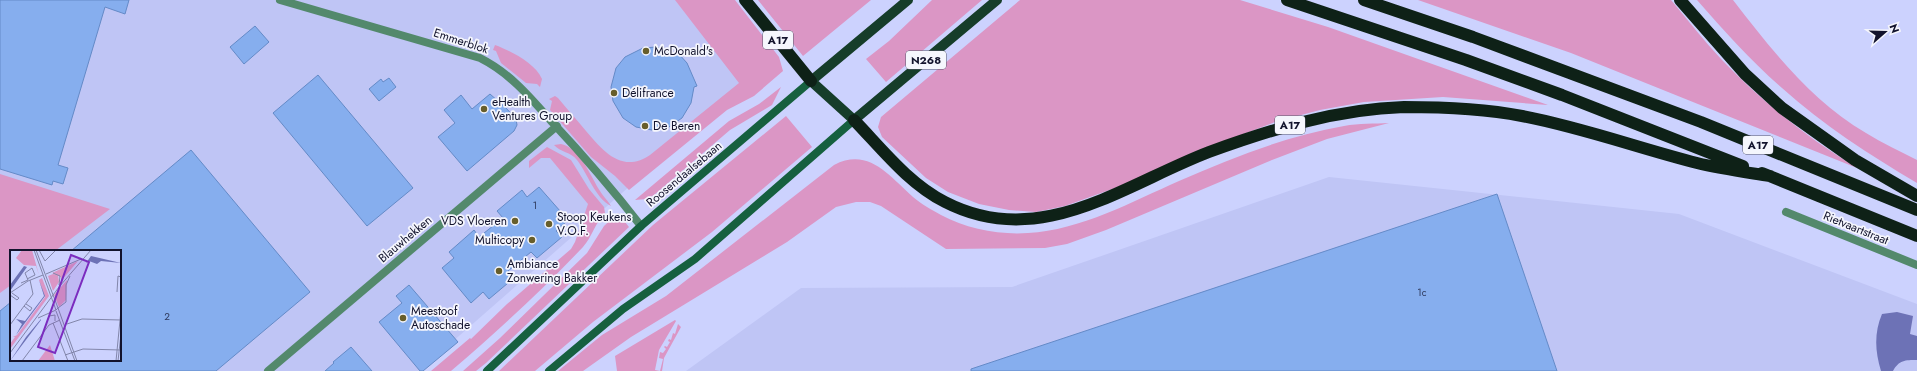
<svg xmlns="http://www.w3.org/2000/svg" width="1917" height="371" font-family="Jost,sans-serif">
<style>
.built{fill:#bfc5f5;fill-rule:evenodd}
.green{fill:#db96c5}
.water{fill:#6d72b6}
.building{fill:#86aeee;stroke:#648ac7}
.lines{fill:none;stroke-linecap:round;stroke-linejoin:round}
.street{stroke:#53896c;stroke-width:8}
.secondary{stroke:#16603f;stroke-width:8}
.primary{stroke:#163d2a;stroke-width:10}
.highway{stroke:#0e2117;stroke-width:12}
.poi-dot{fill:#675e2b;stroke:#f5f6fd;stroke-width:1.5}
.labels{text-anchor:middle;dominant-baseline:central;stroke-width:3.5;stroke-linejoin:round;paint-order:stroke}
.number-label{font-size:10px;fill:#2f3a5d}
.shield{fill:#f5f6fd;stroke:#56576b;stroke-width:1}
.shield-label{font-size:11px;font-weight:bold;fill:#12132d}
.street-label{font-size:12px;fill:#12132d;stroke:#f5f6fd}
.poi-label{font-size:12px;fill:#12132d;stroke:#f5f6fd;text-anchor:start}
.inset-road{fill:none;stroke:#8286aa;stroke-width:1}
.view{fill:#7b2cbf;fill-opacity:0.15;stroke:#7b2cbf;stroke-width:2}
.inset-edge{fill:none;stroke:#12132d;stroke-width:2}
</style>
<rect width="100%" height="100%" fill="#ccd2fe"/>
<!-- built -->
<path class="built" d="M0,0h691l61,79 -333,292h-419zM11,251h109v109h-109z
M1329,177l350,37 238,90v67h-1231l115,-83 211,-1z"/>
<!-- green -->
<path class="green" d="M675,0h60l44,57 4,14 -29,25 -27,14 -98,80 -14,-14 -24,-19 -41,-47 2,-9 -3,-2 6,-3 3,2c9,11 19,22 28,33 17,20 36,43 64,24l89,-72z
M758,0h113l-68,56z
M932,0h50l-96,82 -20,-23 23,-18z
M1020,0h220l88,27 220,78 -105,-8 -79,5 -44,8 -45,12 -34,13 -126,53 -50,18 -29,6 -27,-2 -30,-6 -31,-12 -22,-14 -44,-41 -4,-10 3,-10z
M1418,0h253c17,20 33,41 51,60 40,42 86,78 135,108l-286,-115z
M1697,0h36c38,49 78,101 133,133 16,10 34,18 51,27v23c-47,-28 -94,-58 -135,-95 -31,-27 -58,-57 -85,-88z
M495,45c16,6 40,18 47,34l-2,8 -3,-3 -11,-1 -25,-20 -5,-12 -3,-1z
M781,87l-9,18 -42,25 -76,65 -8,4 -11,1 94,-79 30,-17z
M786,116l26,31 -100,85 -119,90 -58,49h-36l154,-146z
M1389,123l-62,16 -55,21 -166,70 -39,14 -22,4 -99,1 -65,-43 -11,-4h-14l-20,5 -49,35 -156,95 -48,34h-25l44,-36 64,-39 168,-131c35,-18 55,11 79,32 8,7 19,13 28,18 26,14 58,20 87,18 53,-3 103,-31 151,-52 53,-23 107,-45 165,-55 15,-3 31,-2 45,-3z
M561,144c19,4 30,33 39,47 3,5 9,11 11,15 -16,-8 -23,-32 -34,-46 -6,-8 -17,-8 -23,-15z
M547,147l24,13 18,29 15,18 1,6c-10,10 -13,24 -22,34 -41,43 -86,85 -132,124h-20l39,-33 1,1 36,-35 64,-55 4,-7 13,-38 -38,-46h-9l-12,10v-7z
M0,174l110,35 -55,42h-44v34l-11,8z
M618,213l11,14 -143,136 -10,8h-13l37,-33 87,-85 17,-27z
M675,320l1,1 -17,29 -4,20 5,1 3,-12 -4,-1 1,-6 3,1 3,-4 -2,-2 1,-1 2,1 3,-5 -2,-1 1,-2 2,1 2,-7 2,1 3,-10 3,3 -17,31 -2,13h-45l-2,-15z"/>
<!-- water -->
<path class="water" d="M1897,312l16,4 -3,18 7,2v24c-12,0 -18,0 -24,11h-12c-6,-20 -7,-38 1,-57z"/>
<!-- building -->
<path class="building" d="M0,0h129l-4,14 -20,-7 -47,158 10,3 -5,16 -10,-3 -1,4 -52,-16z
M255,26l14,16 -25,22 -14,-17z
M656,47l14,4 7,3 1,-1 9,10 10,23 -3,1 -3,16 -9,15 -13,9 -17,3 -16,-3 -13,-9 -10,-17 -2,-14 5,-19 9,-11 18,-9z
M318,75l95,113 -46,38 -94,-113z
M389,78l7,9 -17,14 -10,-12 12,-10 2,3z
M490,94l17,15 9,10 1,6 -3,6 -47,40 -29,-34 17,-14 -11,-13 17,-15 11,14z
M191,150l119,142 -94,79h-216v-60l11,-9v58h109v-109h-49z
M539,187l29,33 -12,11 6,6 -25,21 -6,-6 -23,19 6,7 -25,21 -6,-7 -12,11 -29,-35 12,-10 -5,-6 25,-22 5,7 24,-19 -6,-7 25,-21 5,7z
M1497,194l60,177h-586v-2z
M409,285l49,57 -35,29h-3l-41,-49 23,-19 -6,-7z
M351,347l21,24h-47l9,-8 -1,-1z"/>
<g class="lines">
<!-- street -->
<path class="street" d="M280,0l200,58c30,15 50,39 72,64 31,33 61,68 89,104
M1786,212l131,53
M268,371l289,-245"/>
<!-- secondary -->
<path class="secondary" d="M487,371l154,-145 170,-145
M549,371l74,-62 72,-50 159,-139"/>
<!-- primary -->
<path class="primary" d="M908,0l-97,81 43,39 143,-120"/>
<!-- highway -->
<path class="highway" d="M745,0l66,81
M1287,0l179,60 96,35 181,71
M1364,0l109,37 228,85 216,88
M1680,0l65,74 37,34 73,52 62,36
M854,120c28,29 55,64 91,82 95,49 178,-17 264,-50 63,-23 128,-43 195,-45 36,0 82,2 118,9 59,11 116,32 175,47 24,6 48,9 73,13
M1762,173l155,63"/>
</g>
<!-- markers -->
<g class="poi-dot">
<circle cx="646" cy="51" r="4"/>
<circle cx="614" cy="93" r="4"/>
<circle cx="484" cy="109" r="4"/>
<circle cx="645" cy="126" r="4"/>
<circle cx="515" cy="221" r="4"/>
<circle cx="549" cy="224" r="4"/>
<circle cx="532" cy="240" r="4"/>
<circle cx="499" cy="271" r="4"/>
<circle cx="403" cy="318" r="4"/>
</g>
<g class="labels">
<!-- number labels -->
<g class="number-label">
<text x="535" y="205">1</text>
<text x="1422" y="292">1c</text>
<text x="167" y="316">2</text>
</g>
<!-- shield labels -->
<g class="shield">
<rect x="763" y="31" width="30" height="18" rx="3"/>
<rect x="906" y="51" width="40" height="18" rx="3"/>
<rect x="1275" y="116" width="30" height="18" rx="3"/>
<rect x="1743" y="136" width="30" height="18" rx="3"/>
</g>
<g class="shield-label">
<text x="778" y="40">A17</text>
<text x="926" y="60">N268</text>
<text x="1290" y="125">A17</text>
<text x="1758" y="145">A17</text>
</g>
<!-- street labels -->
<g class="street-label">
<text transform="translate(461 41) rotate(18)">Emmerblok</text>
<text transform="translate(684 174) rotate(-40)">Roosendaalsebaan</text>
<text transform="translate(1856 228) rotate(22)">Rietvaartstraat</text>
<text transform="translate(405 239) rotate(-40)">Blauwhekken</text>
</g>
<!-- poi labels -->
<g class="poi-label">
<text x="654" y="51">McDonald's</text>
<text x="622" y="93">Délifrance</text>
<text x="492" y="102">eHealth<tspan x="492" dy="14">Ventures Group</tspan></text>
<text x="653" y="126">De Beren</text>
<text x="557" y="217">Stoop Keukens<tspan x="557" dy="14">V.O.F.</tspan></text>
<text x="507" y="221" text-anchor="end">VDS Vloeren</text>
<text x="524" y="240" text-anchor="end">Multicopy</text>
<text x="507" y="264">Ambiance<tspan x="507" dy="14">Zonwering Bakker</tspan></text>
<text x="411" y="311">Meestoof<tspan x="411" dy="14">Autoschade</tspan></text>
</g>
</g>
<!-- overview -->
<g transform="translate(10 250)">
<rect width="111" height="111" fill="#ccd2fe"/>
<path d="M12,0h10l7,25 -3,-9 -12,-1 -8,-7zM68,11l-17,20v-4l-9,-4zM43,24l5,1 1,7 -6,9 -5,-15zM32,28l7,18 -39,53v-5l5,-7h-2l4,-2 28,-38 -6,-17zM57,30l-1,20 -7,7 -5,-12zM40,95l5,16h-17z" fill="#db96c5"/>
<path d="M81,6l30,7 -20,-2 -4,3 -8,-3 -3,2zM14,16l3,1 -17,24v-6zM29,30l6,16 -29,39 6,-11 -6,-5 9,2 19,-25zM31,69v1l-31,41 16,-24z" fill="#6d72b6"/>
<path class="inset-road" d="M24,0l22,60 2,-2 -22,-58M29,0l6,11 11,-11M43,23l7,3 -1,9M36,24l35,-15M11,33l7,-3 -3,-7 7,-5 3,7 -8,4M107,42l1,-16 3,1M0,43l18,-12 15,-6M0,45l7,5 2,-2 -7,-5M14,56l6,5 2,-3 -6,-4M48,58l19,53M48,58l8,-6v-17l4,-9M46,61l19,50M39,66l6,-1v6M28,68l18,-8M43,73l15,38M57,74l15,-5 39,1M0,75l23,-31 -3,-14M0,103l49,-66 32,-37M55,105l18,-6 38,1M12,111l27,-36 11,-5M106,111l5,-51M108,111l3,-27"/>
<path class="view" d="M61,5l18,7 -34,91 -17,-6z"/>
<rect width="111" height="111" class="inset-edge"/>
</g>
<!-- north arrow -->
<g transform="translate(1885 32) rotate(70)" stroke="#f5f6fd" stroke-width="3" paint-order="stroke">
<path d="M0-3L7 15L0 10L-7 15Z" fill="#12132d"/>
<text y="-6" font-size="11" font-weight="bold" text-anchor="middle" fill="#12132d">N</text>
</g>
</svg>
